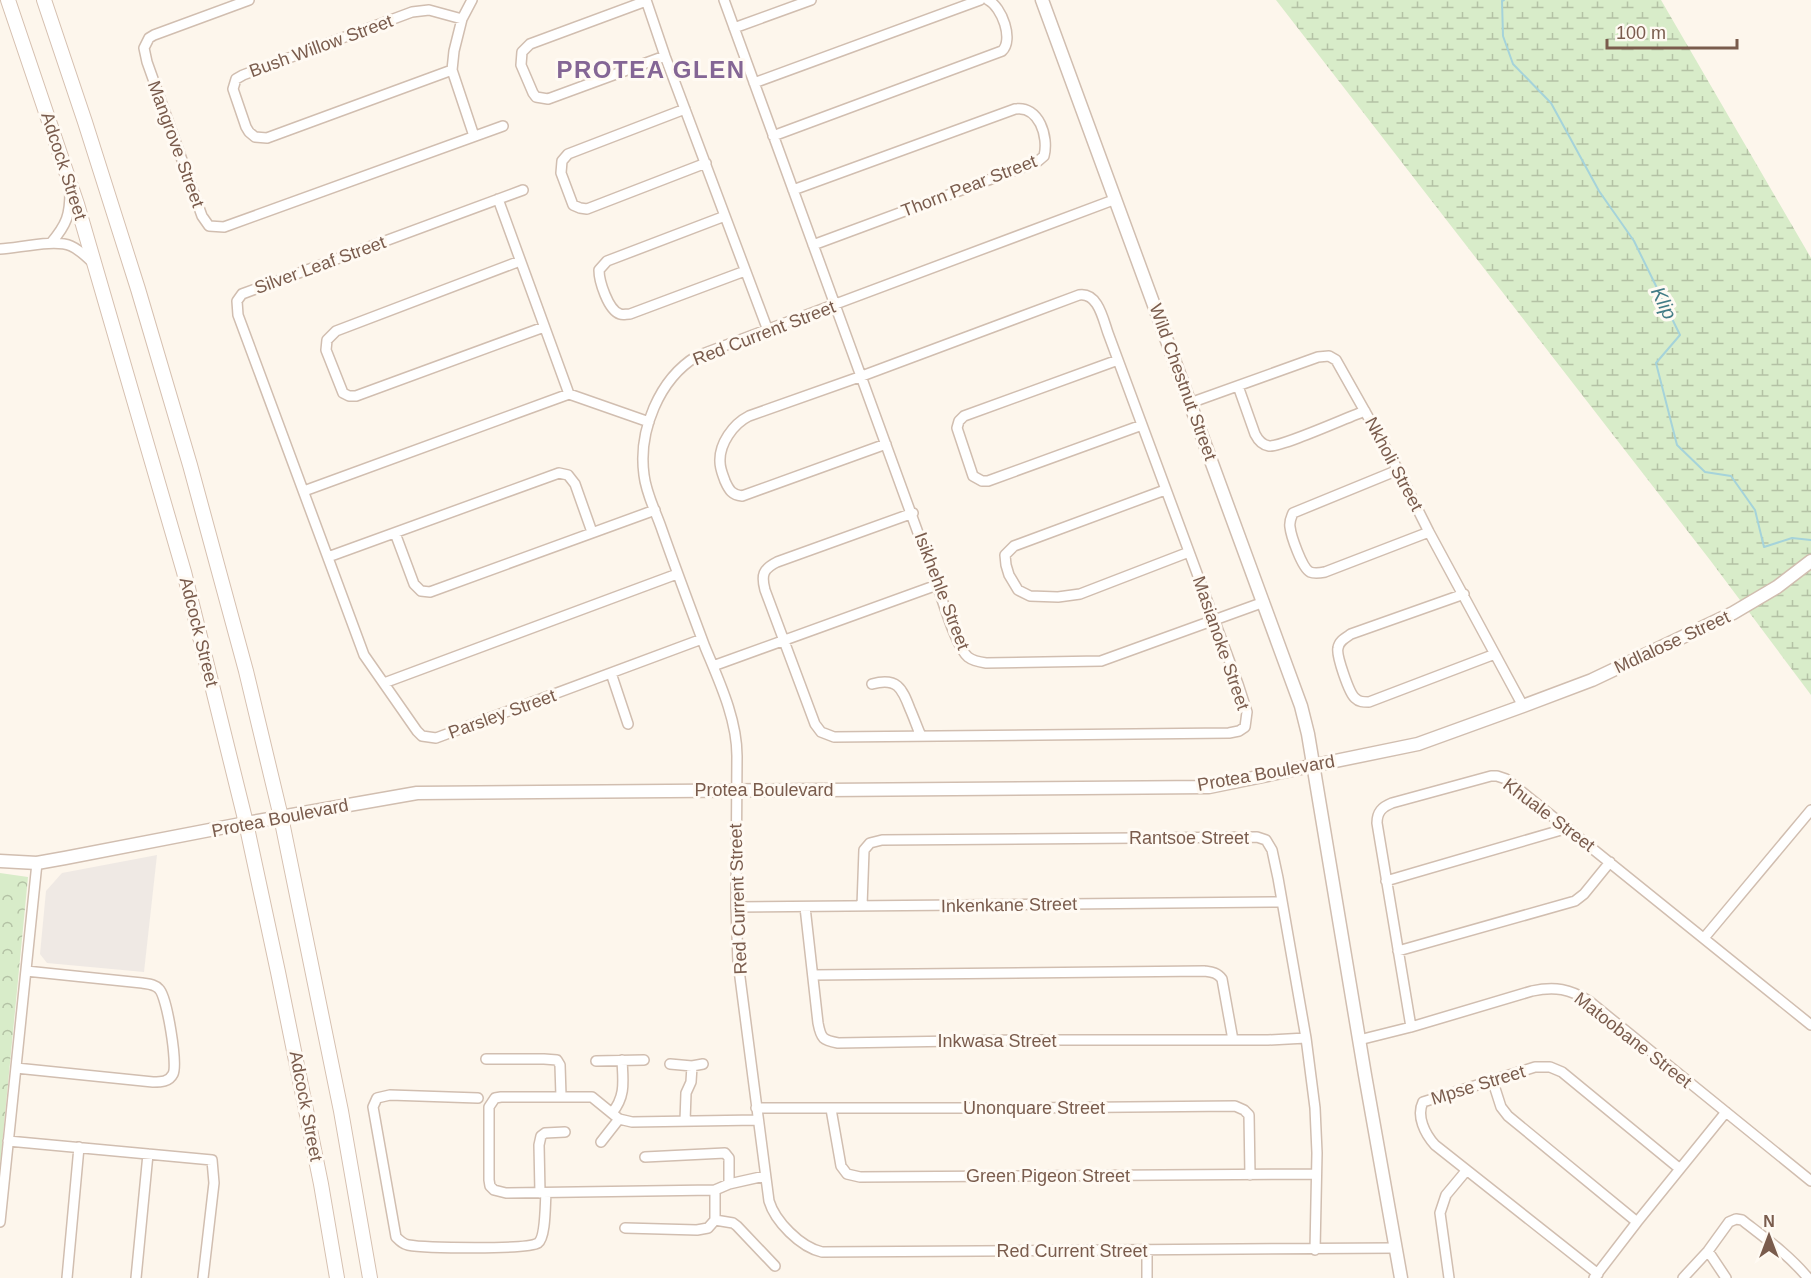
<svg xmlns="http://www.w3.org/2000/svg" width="1811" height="1278" font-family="Arial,sans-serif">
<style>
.industrial{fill:#efe9e4}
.wetland{fill:url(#wetland-marsh)}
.park{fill:url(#park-crowns)}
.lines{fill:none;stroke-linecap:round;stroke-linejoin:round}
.stream{stroke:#a5d3da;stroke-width:2}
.minor-casing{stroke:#d1beb0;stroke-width:12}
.tertiary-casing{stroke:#d1beb0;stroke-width:15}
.secondary-casing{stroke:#d6c0b0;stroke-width:16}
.minor{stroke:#fff;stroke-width:9}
.tertiary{stroke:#fff;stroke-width:12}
.secondary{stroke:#fff;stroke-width:14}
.labels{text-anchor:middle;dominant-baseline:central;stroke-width:6;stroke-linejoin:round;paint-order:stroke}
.street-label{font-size:18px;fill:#7a5c4d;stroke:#fffaf3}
.water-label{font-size:20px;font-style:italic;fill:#437c86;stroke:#fffaf3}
.district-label{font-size:24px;font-weight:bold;letter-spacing:1.5px;fill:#846695;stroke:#fffaf3}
</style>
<defs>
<pattern id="wetland-marsh" width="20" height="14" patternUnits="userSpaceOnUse" patternTransform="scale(1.5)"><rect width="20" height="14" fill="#d8ecc9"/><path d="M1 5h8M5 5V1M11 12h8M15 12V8" fill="none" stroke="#b4c2a5"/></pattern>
<pattern id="park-crowns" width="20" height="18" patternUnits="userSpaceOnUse" patternTransform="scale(1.5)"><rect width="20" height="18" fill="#d8ecc9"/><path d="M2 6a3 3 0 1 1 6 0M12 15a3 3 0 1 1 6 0" fill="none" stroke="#b4c2a5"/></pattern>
</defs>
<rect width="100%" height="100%" fill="#fdf6ec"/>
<!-- industrial -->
<path class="industrial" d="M157,855l-13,117 -97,-9 -7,-9 6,-63 16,-18z"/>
<!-- wetland -->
<path class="wetland" d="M1276,0h385l150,258v437l-101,-135z"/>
<!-- park -->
<path class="park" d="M0,873l28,4 -28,289z"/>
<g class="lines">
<!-- stream -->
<path class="stream" d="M1504,0l-2,1 1,35 10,28 38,39 48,88 35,50 46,94 -24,28 21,82 28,27 26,4 24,34 9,37 28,-9 19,2"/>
<defs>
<path id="minor" d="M249,0l-95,35 -5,3 -5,10 3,14 55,154 7,10 15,1 279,-101
M472,0l-10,19 -8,32 -2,19 22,66
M646,0l19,56 102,272
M724,0l213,585c6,16 19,62 31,72 5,4 11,5 18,6l115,-2 163,-59
M646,1l-116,43 -8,8 -1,13 12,28 3,4 12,2 117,-43
M734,28l77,-28
M452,70l-185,68 -12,-1 -6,-5 -3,-5 -13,-38 3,-10 7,-4 169,-63 17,-2 33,9
M754,83l226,-83
M685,109l-117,45 -6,7 -1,12 12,32 7,3 7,1 119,-46
M773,136l229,-85c12,-11 0,-44 -14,-51
M523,190l-281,104 -5,7 1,14 126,340 53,76 5,5 14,2 266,-99
M793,190l222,-81c24,-4 34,28 29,47l-7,6 -224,83
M498,199l71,195
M1116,199l-419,157c-38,23 -59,75 -53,119 2,18 11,35 17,52 14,40 29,80 44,120 14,34 32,72 32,109l-1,151 2,55 31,239c6,20 31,46 53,51l573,-4
M725,216l-118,45 -8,9c0,11 9,40 21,44 3,1 6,0 10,0l115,-43
M51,243c16,-19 19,-28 19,-52
M0,249c19,-1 55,-10 71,-3 9,4 16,11 23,18
M520,261l-184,70 -9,9 -1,10 17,43 6,3h7l188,-69
M1118,360l-154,56 -5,5 -2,7 16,48 9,5h6l154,-56
M1238,386l17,48c3,6 7,11 14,12 13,1 79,-29 96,-35
M1190,403l128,-46 11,-1 7,4 62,110 31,62 94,174
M886,444l-144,52c-10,-1 -13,-6 -17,-15 -2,-6 -5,-12 -5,-19 -1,-18 13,-38 29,-46l113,-40 217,-81c19,-3 24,24 29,38l130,351 9,28 -2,15 -6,4 -10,2 -395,4 -13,-5 -6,-8 -50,-134c-4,-15 -2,-21 12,-28l136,-49
M1398,470l-105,43c-2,5 -4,8 -3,14 1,9 12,41 20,45 5,2 10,1 15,0l104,-40
M1165,490l-151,56 -9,9 1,10 3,10 9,15 12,6 28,1 22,-3 109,-42
M304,491l265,-97 80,28
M395,533l19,51 7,7 9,1 225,-82
M328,557l231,-84 9,2 7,9 17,48
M1464,594l-113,40c-6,4 -12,7 -13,14 -2,7 11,45 17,50 4,4 8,4 14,4l126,-48
M713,666l224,-81
M611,673l17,51
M384,683l293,-109
M872,684c25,-7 30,4 38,25 4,9 7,18 11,27
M1386,881l182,-53
M862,906l2,-56 6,-7 12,-3 375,-3 9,3 6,10 6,28 28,160 9,70 2,45 -2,97
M736,907l546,-5
M805,907l13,116c3,16 5,17 20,20l183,-3h247l38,-2
M1704,938l107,-128
M1398,951l177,-50 9,-7 26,-32
M813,975l391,-4c7,1 13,1 18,8l11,61
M1411,1027l-34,-204c0,-11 5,-16 15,-20l99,-27h6l9,3 305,246
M1359,1040l52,-13 121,-36c23,-5 38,-2 57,10l222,180
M486,1059h58l13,1 3,5 1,31
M596,1061l48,-1
M670,1064l22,2 11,-2
M16,1068l137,14c8,0 16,0 20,-8 5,-9 -6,-78 -14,-85 -4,-5 -11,-5 -17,-6l-116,-12
M1492,1079l9,28 7,9 129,106
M478,1098l-88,-3 -13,3 -4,9 23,130c4,4 7,7 12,8 16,3 119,5 130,-2 8,-6 7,-40 8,-50
M756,1108h266l213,-2 9,4 5,5 1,60
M831,1109l10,57 6,8 13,3 456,-3
M612,1113c14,-17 11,-32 10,-53
M758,1120l-126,2 -13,-3 -27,-22h-91l-6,1 -6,9v73l1,6 4,4 12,3 209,-3 14,-6 36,-8
M685,1121l1,-28 5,-11 1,-16
M8,1141l204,19 2,23 -11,95
M601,1142l18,-23
M645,1157l80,-4 4,5v26
M540,1193l-1,-48 2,-9 4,-3 20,-1
M715,1220l18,3 4,3 38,40
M0,1222l37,-359
M625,1228l72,2 11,-2 7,-8v-30
M1147,1251v27
M1708,1251l18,27
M1598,1274l-163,-129c-10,-11 -19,-29 -12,-43l112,-35h15l12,5 118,97
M67,1278l12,-131
M136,1278l12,-124
M1449,1278l-9,-65 6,-18 20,-24
M1594,1278l43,-56 89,-110
M1683,1278l25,-27 21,-29 7,-3 6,1c23,18 47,35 66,58"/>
<path id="tertiary" d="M1042,0l259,706 7,28 57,341 36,203
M0,861l37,2 28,-5 181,-35 171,-30 792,-6 209,-43 105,-38 69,-26 141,-67 44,-26 34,-26"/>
<path id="secondary" d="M8,0l69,204 107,368 62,251 32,149 43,212 16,94
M44,0l41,122 53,167 52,176 56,206 35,146 60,294 29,167"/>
</defs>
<!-- minor casing -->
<use href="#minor" class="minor-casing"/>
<!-- tertiary casing -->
<use href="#tertiary" class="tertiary-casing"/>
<!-- secondary casing -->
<use href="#secondary" class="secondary-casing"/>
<!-- minor -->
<use href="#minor" class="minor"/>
<!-- tertiary -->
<use href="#tertiary" class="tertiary"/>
<!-- secondary -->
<use href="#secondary" class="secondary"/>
</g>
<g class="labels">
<!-- street labels -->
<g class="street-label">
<text transform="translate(321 46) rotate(-20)">Bush Willow Street</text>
<text transform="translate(176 144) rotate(70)">Mangrove Street</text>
<text transform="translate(64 166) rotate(72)">Adcock Street</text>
<text transform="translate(969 186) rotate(-21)">Thorn Pear Street</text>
<text transform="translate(320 265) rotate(-20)">Silver Leaf Street</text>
<text transform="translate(764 333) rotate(-21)">Red Current Street</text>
<text transform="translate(1183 382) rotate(70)">Wild Chestnut Street</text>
<text transform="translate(1394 464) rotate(62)">Nkholi Street</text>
<text transform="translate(942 591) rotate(69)">Isikhehle Street</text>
<text transform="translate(199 632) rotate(76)">Adcock Street</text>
<text transform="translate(1672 642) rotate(-25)">Mdlalose Street</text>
<text transform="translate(1221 643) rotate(71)">Masianoke Street</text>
<text transform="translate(502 714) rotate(-20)">Parsley Street</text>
<text transform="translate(1266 773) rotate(-10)">Protea Boulevard</text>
<text x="764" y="790">Protea Boulevard</text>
<text transform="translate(1549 815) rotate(37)">Khuale Street</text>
<text transform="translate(280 818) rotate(-11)">Protea Boulevard</text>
<text x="1189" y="838">Rantsoe Street</text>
<text transform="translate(738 899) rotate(-92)">Red Current Street</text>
<text transform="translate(1009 905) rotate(-1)">Inkenkane Street</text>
<text transform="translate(1633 1040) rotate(38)">Matoobane Street</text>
<text x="997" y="1041">Inkwasa Street</text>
<text transform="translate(1478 1085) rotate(-17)">Mpse Street</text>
<text transform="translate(306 1106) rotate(79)">Adcock Street</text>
<text x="1034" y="1108">Unonquare Street</text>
<text x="1048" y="1176">Green Pigeon Street</text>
<text x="1072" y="1251">Red Current Street</text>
</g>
<!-- water labels -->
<g class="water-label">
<text transform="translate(1664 303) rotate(64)">Klip</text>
</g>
<!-- district labels -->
<g class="district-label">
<text x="651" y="69">PROTEA GLEN</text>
</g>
</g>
<!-- north arrow -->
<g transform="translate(1769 1236)" stroke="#fffaf3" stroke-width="4.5" paint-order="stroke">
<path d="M0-4.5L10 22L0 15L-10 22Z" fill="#7a5c4d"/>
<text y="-9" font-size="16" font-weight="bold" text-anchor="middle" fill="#7a5c4d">N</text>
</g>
<!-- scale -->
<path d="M1607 39v9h130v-9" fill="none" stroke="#7a5c4d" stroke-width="3"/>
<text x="1616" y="39" font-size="18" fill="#7a5c4d" stroke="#fffaf3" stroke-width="4.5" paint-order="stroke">100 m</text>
</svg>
